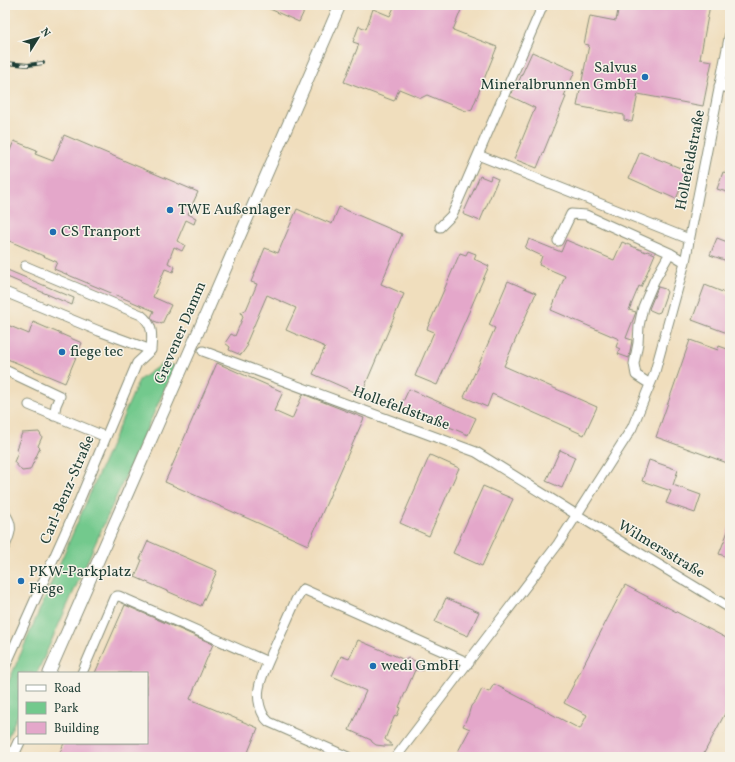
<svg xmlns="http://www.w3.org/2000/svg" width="735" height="762" font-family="Vollkorn,serif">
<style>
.green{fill:#73c98d;stroke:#498360}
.building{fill:#e4a7ca}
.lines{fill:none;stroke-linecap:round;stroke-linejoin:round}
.minor-casing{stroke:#888e78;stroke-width:11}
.major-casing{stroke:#888e78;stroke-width:13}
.minor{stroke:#fff;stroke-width:9}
.major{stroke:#fff;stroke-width:11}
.rail-casing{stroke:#1f3d34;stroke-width:4}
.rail{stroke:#f7f3e8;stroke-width:2.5;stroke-dasharray:8;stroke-linecap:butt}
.poi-dot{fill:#1f6fb2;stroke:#f7f3e8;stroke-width:1.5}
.labels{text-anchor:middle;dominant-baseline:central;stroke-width:3;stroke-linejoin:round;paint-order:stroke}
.poi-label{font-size:15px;fill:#1f3d34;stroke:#f7f3e8;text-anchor:start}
.street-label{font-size:15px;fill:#1f3d34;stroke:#f7f3e8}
</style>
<rect width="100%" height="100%" fill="#f7f3e8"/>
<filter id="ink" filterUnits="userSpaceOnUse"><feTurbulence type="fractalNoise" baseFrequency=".025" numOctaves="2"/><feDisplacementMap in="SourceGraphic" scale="8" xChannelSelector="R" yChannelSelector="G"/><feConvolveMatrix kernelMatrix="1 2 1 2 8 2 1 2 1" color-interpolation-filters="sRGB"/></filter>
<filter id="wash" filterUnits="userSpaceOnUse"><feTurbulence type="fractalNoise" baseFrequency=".012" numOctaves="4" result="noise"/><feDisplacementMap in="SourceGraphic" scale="16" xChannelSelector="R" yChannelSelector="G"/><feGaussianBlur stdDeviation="0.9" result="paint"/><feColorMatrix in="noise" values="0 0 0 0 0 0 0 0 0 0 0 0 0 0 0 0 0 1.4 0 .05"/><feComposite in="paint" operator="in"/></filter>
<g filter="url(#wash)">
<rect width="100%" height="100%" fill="#f0debd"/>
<!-- green -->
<path class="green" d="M163,363l12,3 -138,307h-18v39l-14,31v-53l134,-310z"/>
<g id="blocks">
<!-- building -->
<path class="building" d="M261,5h46l-8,17z
M395,5h68l-10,25 44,17 -25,62 -6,2 -39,-16 -6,3 -22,-9 -5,12 -50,-19 15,-38 -6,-2 6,-16 7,3 7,-20 17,7z
M619,5h91l-10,54 12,2 -9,45 -65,-12 -6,28 -8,-2v-5l-47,-9 12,-61 -5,-1 6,-28 26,5z
M532,52l43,19 -11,25 2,1 -29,71 -23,-9 21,-51 -25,-12 6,-14 2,1z
M64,135l134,57 -10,22 8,4 -2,6 -8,-4 -9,21 8,4 -3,6 -8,-4 -6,16 7,4 -2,5 -8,-3 -12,28 18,8 -9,19 -8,-3 -3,-4 3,-6 -100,-42 3,-7 -52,-23v-77l9,-21 23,9 -2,4 18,7z
M640,152l48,19 -12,28 -47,-21z
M723,172l7,2v19l-13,-4z
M480,176l10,4 1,-4 7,3 -18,42 -17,-7z
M339,207l63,27 -21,50 23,10 -43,101 -48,-21 12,-27 -39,-17 10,-22 -29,-13 -21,49 2,1 -7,10 -12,-5 1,-3 -5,-4 6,-9 4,2 8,-19 -2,-5 5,-2 11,-26 -6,-2 14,-34 13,5 19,-44 35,15z
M717,238l13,5v19l-20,-7z
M529,239l32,13 5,-12 48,20 8,-18 24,10 1,-1 8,3 -14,33 -2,-1 -10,24 7,2 -10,26 6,2 -3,18 -11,-4 2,-5 -4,-2 3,-8 -68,-29 14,-34 -26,-11 3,-9 -17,-8z
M468,251l8,3 -2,5 15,7 -52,119 -22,-9 19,-44 -7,-3 33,-76 6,2z
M5,269l69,29 -2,7 -67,-29z
M508,281l28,12 -32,73 93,41 -13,28 -92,-41 -5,13 -23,-10 31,-69 -6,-3z
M705,285l25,10v39l-38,-14z
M658,287l7,2 2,3 -7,20 -3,1 -7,-3 -1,-1z
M33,322l49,21 -17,40 -60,-25v-34l24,10z
M690,340l28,10 1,-4 11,4v114l-74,-27z
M217,363l66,29 -9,19 18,8 11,-25 61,24 -56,127 -143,-63z
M409,389l67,29 -8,17 -67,-29z
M39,432l3,5 -4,9 2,2 -10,22 -8,1 -8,-9 4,-10 -2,-3 6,-16z
M560,450l15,7 -13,31 -16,-7z
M430,455l29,13 -30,68 -29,-13z
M649,460l29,10 -5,15 28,10 -6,18 -29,-10 5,-12 -29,-10z
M483,486l30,13 -31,67 -29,-13z
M730,526v32l-11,-4z
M148,541l69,30 -16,35 -66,-29 7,-17 -2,-1z
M625,585l105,55v64l-28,53h-247l15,-28 -7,-3 5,-10 3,-10 6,-7 5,-10 7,3 5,-8 86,45 7,-14 -23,-12z
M446,598l33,14 -11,24 -33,-14z
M125,605l88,39 -23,55 68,29 -12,29h-188l6,-14h83v-70h-52z
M358,640l47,20 3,-2 5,2 6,4 5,6h-9l-16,37 1,1 -3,8 -2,-1 -10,24 8,7h-9l-8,-1 -4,-3 -1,-2 -22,-10 17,-39 -34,-15 9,-20 8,3z"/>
</g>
</g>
<g filter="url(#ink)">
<use href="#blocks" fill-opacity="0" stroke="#888e78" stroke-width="1"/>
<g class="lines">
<defs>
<path id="minor" d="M719,86l11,2
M478,155l211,84
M440,227l12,-12 91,-210
M558,241l13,-27 15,1 84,38 15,9
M25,266l116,49c13,10 11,21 10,35
M5,292l94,39 52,19
M203,351l273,101 101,63 153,93
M5,370l55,26 -4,9 -2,11
M650,384l-14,-9 -2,-11 4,-21 1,-17 4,-19 11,-26 16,-28
M29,405l77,32
M5,514c9,12 5,20 0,32
M5,667l72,-161 60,-143 14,-13
M82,673l32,-75 3,-2h2l149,66
M348,757l-79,-35c-9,-8 -12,-23 -10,-34 2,-12 8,-23 13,-35 8,-17 16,-35 24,-53l7,-11 166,74
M396,757l162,-213 74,-116 22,-53 31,-113 45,-229"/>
<path id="major" d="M49,673l143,-327 148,-341
M12,757l7,-15"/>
</defs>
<!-- minor casing -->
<use href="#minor" class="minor-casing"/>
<!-- major casing -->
<use href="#major" class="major-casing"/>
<!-- minor -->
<use href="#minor" class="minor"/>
<!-- major -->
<use href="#major" class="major"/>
<defs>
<path id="rail" d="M5,63l23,2 15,-2"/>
</defs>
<!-- rail casing -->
<use href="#rail" class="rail-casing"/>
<!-- rail -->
<use href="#rail" class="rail"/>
</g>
</g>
<!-- markers -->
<g class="poi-dot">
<circle cx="645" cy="77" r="4"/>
<circle cx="170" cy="210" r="4"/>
<circle cx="53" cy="232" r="4"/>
<circle cx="62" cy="352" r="4"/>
<circle cx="21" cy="581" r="4"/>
<circle cx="373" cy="666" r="4"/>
</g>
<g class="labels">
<!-- poi labels -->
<g class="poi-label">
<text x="637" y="68" text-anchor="end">Salvus<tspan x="637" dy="17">Mineralbrunnen GmbH</tspan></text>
<text x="178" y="210">TWE Außenlager</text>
<text x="61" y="232">CS Tranport</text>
<text x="70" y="352">fiege tec</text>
<text x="29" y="572">PKW-Parkplatz<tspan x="29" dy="17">Fiege</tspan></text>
<text x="381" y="666">wedi GmbH</text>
</g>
<!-- street labels -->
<g class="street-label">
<text transform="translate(691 160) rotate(-79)">Hollefeldstraße</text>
<text transform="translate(181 333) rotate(-67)">Grevener Damm</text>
<text transform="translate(401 409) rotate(20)">Hollefeldstraße</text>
<text transform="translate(68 490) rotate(-67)">Carl-Benz-Straße</text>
<text transform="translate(661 550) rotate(31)">Wilmersstraße</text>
</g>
</g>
<!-- margin -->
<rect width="735" height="762" fill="none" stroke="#f7f3e8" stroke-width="20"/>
<!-- legend -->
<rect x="18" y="672" width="130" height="72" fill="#f7f3e8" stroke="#a1aaa0"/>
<rect x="26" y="685" width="20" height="6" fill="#ffffff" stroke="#a1aaa0"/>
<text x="54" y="692" font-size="12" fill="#1f3d34">Road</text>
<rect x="26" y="702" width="20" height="12" fill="#73c98d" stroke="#a1aaa0"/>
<text x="54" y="712" font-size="12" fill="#1f3d34">Park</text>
<rect x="26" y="722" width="20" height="12" fill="#e4a7ca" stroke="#a1aaa0"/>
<text x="54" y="732" font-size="12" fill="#1f3d34">Building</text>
<!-- north arrow -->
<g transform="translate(38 38) rotate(53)" stroke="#f7f3e8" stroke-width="3" paint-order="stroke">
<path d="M0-3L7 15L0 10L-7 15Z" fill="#1f3d34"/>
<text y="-6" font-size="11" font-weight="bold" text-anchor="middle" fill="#1f3d34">N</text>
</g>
</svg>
